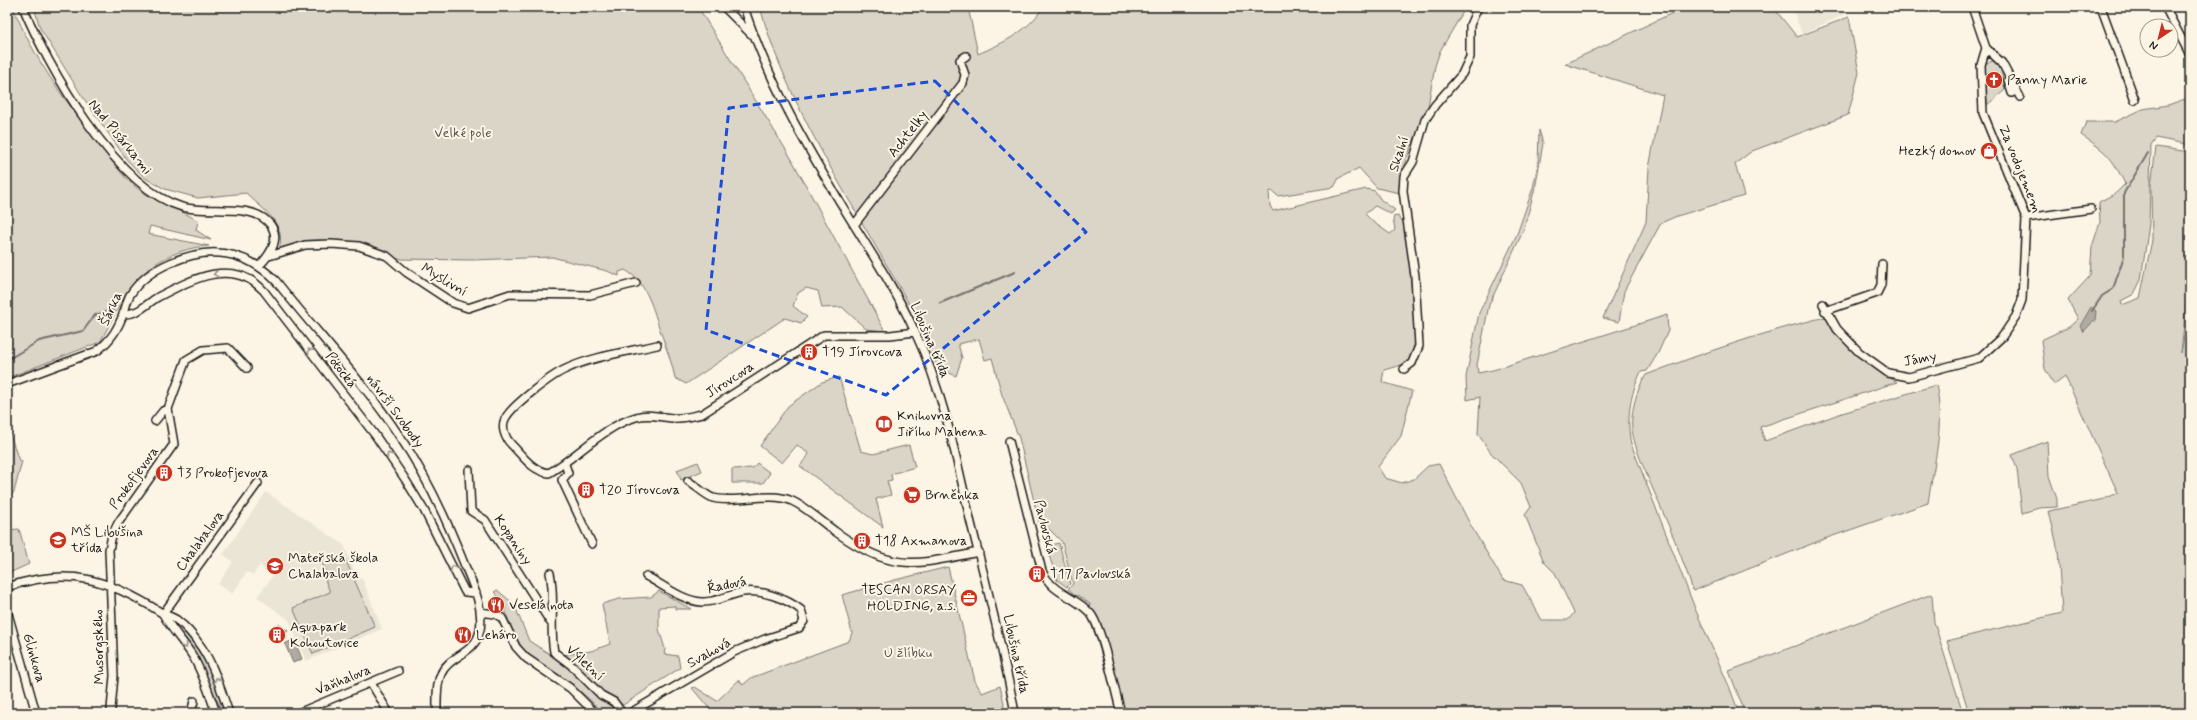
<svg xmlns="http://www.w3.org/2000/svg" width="2197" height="720" font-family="Mynerve,sans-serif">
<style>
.built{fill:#ebe5d6}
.green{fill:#dbd5c8;stroke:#7c7872}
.water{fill:#b0aba1;stroke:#75726c}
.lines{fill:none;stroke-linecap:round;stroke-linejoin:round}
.stream{stroke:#75726c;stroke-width:2}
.minor-casing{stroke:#1c1c1c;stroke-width:10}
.minor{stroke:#fcf5e5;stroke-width:7}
.oneway{stroke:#97938b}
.marked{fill:none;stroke:#1d4ed8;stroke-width:3;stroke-dasharray:8 5;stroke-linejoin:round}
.labels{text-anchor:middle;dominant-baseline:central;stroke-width:4;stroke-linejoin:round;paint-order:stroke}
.poi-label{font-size:14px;fill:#1c1c1c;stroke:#fcf5e5;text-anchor:start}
.park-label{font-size:14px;fill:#555450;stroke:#fcf5e5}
.street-label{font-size:14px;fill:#1c1c1c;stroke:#fcf5e5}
</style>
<rect width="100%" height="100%" fill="#fcf5e5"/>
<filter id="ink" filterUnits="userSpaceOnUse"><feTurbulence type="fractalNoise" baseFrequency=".025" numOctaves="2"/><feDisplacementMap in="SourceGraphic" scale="8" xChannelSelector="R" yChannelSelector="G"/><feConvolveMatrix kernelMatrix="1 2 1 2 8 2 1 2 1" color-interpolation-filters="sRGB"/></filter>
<g filter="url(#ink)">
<!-- built -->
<path class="built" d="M1792,7h68l-58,27z
M266,492l78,53 14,34 4,-1 20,51 -76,32 -17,-41 -32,-23 17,-23 -4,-3 -2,2 -8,-8 -7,10 -6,-3 -15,22 -14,-10 15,-22 -10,-8z"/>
<!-- green -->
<path class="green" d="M7,7h6c20,50 51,93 85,135 12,16 23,34 39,46 19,15 42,20 61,33l-2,9 15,10 -61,-14 -2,8 61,12c-28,1 -61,17 -77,40 -13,17 -21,37 -32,56l-93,36z
M34,7h664l93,151 94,173 -19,-2 -24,-22 -20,1 -4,-17 -12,-3 -8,5 -5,13 14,11 -6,6 -16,-5 -99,66 -11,-6c-3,-16 -9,-30 -14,-45 -8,-23 -13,-50 -36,-63l-6,2v4l-12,-5 -55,-14 -79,3 -76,-1c-22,-13 -69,-22 -94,-18 -8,2 -16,6 -24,9 8,-27 -16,-40 -33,-57l-48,5 -33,-9 -20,-11 -18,-18 -45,-64 -42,-68z
M760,7h208l10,47c25,-11 51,-23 65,-47h423l-26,44 -5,15 -7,40 -27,66 -1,21 -23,-5 -18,-20 -20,10 -5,9 -56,9 -6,-5 -3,1 1,14 3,5 93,-22 9,2 6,9 14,10 -4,4 -16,-8 -10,8 8,8 17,12 5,-4 -2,-13 5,-1 2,4 5,1 3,17 7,103 -4,21 -27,8 -2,12 30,9 -11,45 -23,31 7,11 17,5 12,-4 14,-13 11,-2 32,62 32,54 19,5 20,35h26l6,-7 -19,-40 -11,-11 -19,-47 6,-8 -10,-24 -30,-30 -13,-19 2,-37 -13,3 -1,-23 13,-64 38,-79 16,-46 5,-24 1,-34 4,13 -7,41 -12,45 -35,76 -12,60 1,8 15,-3 174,-55 1,16 -10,22 -11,18 -6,1c-11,22 -15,48 -10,72l65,167 33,75 10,27h-615l-35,-106 1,-3 -13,-9 -2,2 -3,-1 1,-3 -5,-4 5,-5 -11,-42 -16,-16 -6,1 -21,-89 -17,-43 -10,-37 -7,2 -6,-21 -21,5 4,14 -6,18 -18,-8c-15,-43 -39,-82 -62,-121 -44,-77 -92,-154 -116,-240z
M1685,7h88l24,30 52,-20 10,56 -11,42 -96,36 -17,13 9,32 -67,20 -16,7 -37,68 -5,31 -16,-4 43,-96 3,-54 14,-73 -98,-31z
M1993,61l7,3 5,26 -18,15c0,-9 -3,-37 -1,-42z
M2185,99c7,14 5,30 5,46l-34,-7 -5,7 -2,79 -8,56 -7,14 -13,7 1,4 18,-7 12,-58 -1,-55 5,-38 34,5v115l-9,86 9,-48v408h-221l-22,-72 115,-28 -4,-63 -9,-39 55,-12 14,-6 -53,-117 -11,8 -9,-15 -4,-29 28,-13 9,-8 -10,-19 22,-24 2,-29 8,-25 -1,-20 17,-9 9,-9c-13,-27 -18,-32 -44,-49l5,-13h29l28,-13 25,-4z
M1825,317c19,29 43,47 72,65l-137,45 5,14 74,-27 97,-29c9,40 -2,78 -8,118l-104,36 -131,52c-11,-36 -26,-69 -41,-104 -8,-19 -17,-38 -20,-57 -2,-17 5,-42 14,-55 59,-23 118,-43 179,-58z
M839,377l22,74 12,3 36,-9 6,22 -24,7 1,6 -5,1 4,14 -15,4 7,28 -83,-61 9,-12 -12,-9 -15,18 -22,-17 28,-40 34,-24z
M7,425l12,36h3l-8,31 -7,8z
M2047,441l2,35 8,23v8l-18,1 -17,5 -5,-44 -5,-14z
M698,462l4,9 -21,9 -4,-10z
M757,463l13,10 -7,10h-31v-14l21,-1z
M19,529l10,35 -22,10v-44z
M1059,543l11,41 -3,3 -10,-7 -11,-34z
M343,554l32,73 -62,27 -20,-46 37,-16 -6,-15 4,-2 -6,-12z
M948,567l27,114 7,12 18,-7 4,17 -1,10h-290l-21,-25 3,-1 22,14 22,-21 4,5 8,-7 98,-37 3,-8 -10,-38 53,-15z
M497,590l17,14 15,37 43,27 9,12 32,28 1,5h-12c-19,-26 -52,-38 -75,-60 -12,-12 -20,-34 -23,-49 -1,-4 -7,-9 -10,-12z
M659,591l32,18h-16v-3l-16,1v22l6,20 -1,5 14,2 2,12 -57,37c-7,-6 -16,-7 -22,-13 -14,-12 -23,-26 -39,-37l29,-4 19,-7 -8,-40 17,-5 32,-2z
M1932,594l2,28 29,91h-218l-16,-42z
M170,619c30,24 44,59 55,94h-2l-28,-60z"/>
<!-- water -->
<path class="water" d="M2091,307l5,4 -1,9 -12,12 -3,-6z
M278,624l10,7 -3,2 2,4 -2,3 -9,2 -4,-8z
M294,639l8,20 -9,4 -8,-19z"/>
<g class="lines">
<!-- stream -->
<path class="stream" d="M940,303l75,-31
M2092,311l10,-15 11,-7 11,-33v-63l24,-40
M7,360l32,-19 44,-10 12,-16 18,-5"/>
<defs>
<path id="minor" d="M23,7c25,60 93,181 159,200 25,7 67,-4 85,14 16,15 4,33 -8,45
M724,7l27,27
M744,7c24,74 62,139 102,205 24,39 50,78 69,120 28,59 41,124 55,187 16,65 33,129 45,194
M1972,7l14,41 16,15 18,34
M2101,7l34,93
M2165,7l25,48
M2008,80l4,13
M2026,218l65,-9
M854,225l109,-142 2,-8 -5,-15 6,-4
M269,256l36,-11 26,-1 28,2 28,10 19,16 47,31 15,5 42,-14 80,1 46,-12
M1823,304l14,25 22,23 29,21 21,4 70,-19 23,-21 14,-21 6,-16 4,-82 -43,-105 -2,-48 5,-17
M1825,311l52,-18 4,-8 1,-21
M123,314c15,1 23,-10 35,-17 34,-18 75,-40 106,-6l111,144 30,44 19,31 41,82 11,1
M657,345c-30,7 -63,11 -91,24 -14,6 -55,37 -61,50 -4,8 0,19 6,25 11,11 21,27 38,29 29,-17 54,-46 87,-56 12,-4 24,0 36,1 10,1 20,-2 30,-4l122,-79h66l25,-3
M1404,369l8,-6 7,-17 -4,-70 -12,-85 1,-15 9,-14 12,-42 10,-15 27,-31 8,-17v-32l8,-18
M7,384l90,-33c14,-11 21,-22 27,-39 2,-5 3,-12 6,-17 10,-16 24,-25 40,-32 40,-18 75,-13 106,18 41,52 88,101 124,156 26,38 46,81 63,124 9,22 21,45 17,69 -4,24 -31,25 -39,44 -5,11 -4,27 -4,39
M155,421l8,-10 5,-2
M1009,441l33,130c11,24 32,24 48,42 12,13 25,79 31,100
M565,464l3,9 -6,7 30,64
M469,470l2,41 14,9 66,103
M688,481c8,5 17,14 25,17 23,6 56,-7 79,3 14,6 31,22 44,31 58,41 78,33 143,20
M550,573c6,27 -1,52 4,79l17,13 30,30 13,7 8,11
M7,587c63,-21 101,-8 155,26 5,3 12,4 16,8 10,7 18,18 24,27 13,20 19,43 27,65
M7,610l29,103
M480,612l15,2 7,4 14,29 10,11 44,30 25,25
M163,614l95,-131
M163,614c8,15 20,27 29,41 11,18 17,38 24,58
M371,683l18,30
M111,709l3,-33 -5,-126 3,-15 6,-12 56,-79 -6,-35 18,-49 17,-10 25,-2 19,20
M191,713l3,-12
M298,713l100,-42
M630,713l104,-61 31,-13 34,-11 5,-7 -3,-11c-14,-11 -40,-21 -58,-18 -13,2 -27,11 -41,10 -19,-1 -39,-17 -56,-26"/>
</defs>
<!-- minor casing -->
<use href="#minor" class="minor-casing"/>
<!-- minor -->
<use href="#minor" class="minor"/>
</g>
<!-- one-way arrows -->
<defs><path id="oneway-chevron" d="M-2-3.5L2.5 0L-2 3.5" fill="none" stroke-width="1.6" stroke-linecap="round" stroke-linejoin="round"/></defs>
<g class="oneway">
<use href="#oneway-chevron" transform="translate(216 274) rotate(171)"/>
<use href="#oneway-chevron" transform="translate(310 351) rotate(-128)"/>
<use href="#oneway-chevron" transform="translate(389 455) rotate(-125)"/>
<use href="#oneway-chevron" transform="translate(453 568) rotate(-116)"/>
<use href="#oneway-chevron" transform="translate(185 646) rotate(56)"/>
<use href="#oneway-chevron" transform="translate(217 680) rotate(-109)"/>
</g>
</g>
<!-- marked area -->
<path class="marked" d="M935,81l151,151 -200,163 -180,-65 23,-222z"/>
<!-- icons -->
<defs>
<symbol id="church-disc" viewBox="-11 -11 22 22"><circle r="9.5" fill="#c8321e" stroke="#fcf5e5"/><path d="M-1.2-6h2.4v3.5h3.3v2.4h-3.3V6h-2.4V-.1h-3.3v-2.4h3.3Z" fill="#fff"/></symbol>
<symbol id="shop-disc" viewBox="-11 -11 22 22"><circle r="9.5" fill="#c8321e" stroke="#fcf5e5"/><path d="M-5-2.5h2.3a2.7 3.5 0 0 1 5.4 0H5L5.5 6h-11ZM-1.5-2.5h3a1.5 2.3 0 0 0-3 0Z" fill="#fff"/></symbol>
<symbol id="building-disc" viewBox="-11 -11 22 22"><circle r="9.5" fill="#c8321e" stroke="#fcf5e5"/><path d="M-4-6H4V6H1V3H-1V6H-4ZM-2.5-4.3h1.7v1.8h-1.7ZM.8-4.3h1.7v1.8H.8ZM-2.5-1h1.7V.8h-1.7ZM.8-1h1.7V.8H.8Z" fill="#fff"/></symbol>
<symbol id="library-disc" viewBox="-11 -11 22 22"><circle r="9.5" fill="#c8321e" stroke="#fcf5e5"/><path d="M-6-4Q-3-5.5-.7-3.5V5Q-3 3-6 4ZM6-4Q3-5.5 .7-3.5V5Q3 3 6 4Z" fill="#fff"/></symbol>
<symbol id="supermarket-disc" viewBox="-11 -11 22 22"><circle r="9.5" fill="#c8321e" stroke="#fcf5e5"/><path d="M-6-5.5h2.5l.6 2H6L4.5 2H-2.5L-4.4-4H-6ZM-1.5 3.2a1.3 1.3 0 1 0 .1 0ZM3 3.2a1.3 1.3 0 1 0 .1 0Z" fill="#fff"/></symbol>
<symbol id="school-disc" viewBox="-11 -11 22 22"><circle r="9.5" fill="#c8321e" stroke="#fcf5e5"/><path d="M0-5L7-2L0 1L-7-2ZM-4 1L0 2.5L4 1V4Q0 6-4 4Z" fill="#fff"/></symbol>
<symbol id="office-disc" viewBox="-11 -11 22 22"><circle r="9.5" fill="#c8321e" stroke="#fcf5e5"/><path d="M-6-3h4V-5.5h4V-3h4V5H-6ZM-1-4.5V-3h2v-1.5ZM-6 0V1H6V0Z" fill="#fff"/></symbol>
<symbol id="restaurant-disc" viewBox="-11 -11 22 22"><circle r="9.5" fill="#c8321e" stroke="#fcf5e5"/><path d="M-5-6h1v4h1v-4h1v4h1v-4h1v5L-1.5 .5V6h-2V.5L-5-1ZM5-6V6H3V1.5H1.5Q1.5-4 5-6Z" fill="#fff"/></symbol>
</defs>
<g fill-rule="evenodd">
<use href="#church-disc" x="1984" y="70" width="20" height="20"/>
<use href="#shop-disc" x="1979" y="141" width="20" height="20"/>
<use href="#building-disc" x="799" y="342" width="20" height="20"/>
<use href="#library-disc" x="874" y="414" width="20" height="20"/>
<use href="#building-disc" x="154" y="463" width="20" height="20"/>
<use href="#building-disc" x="576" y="480" width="20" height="20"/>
<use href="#supermarket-disc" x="902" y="485" width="20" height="20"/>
<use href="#school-disc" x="48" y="530" width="20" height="20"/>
<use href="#building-disc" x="852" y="531" width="20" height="20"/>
<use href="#school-disc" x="265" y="556" width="20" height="20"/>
<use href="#building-disc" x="1027" y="564" width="20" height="20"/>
<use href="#office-disc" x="959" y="588" width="20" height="20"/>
<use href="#restaurant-disc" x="486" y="595" width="20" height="20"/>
<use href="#building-disc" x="267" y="625" width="20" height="20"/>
<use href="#restaurant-disc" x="453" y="625" width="20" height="20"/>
</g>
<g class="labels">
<!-- poi labels -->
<g class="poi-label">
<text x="2007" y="80">Panny Marie</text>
<text x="1976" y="151" text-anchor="end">Hezký domov</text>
<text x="822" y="352">T19 Jírovcova</text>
<text x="897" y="416">Knihovna<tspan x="897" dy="16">Jiřího Mahena</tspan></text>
<text x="177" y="473">T3 Prokofjevova</text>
<text x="599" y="490">T20 Jírovcova</text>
<text x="925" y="495">Brněnka</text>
<text x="71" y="532">MŠ Libušina<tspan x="71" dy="16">třída</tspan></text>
<text x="875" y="541">T18 Axmanova</text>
<text x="288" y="558">Mateřská škola<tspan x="288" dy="16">Chalabalova</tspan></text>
<text x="1050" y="574">T17 Pavlovská</text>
<text x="956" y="590" text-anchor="end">TESCAN ORSAY<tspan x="956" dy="16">HOLDING, a.s.</tspan></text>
<text x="509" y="605">Veselá nota</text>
<text x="290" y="627">Aquapark<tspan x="290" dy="16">Kohoutovice</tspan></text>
<text x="476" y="635">Leháro</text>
</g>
<!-- park labels -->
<g class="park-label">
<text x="463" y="133">Velké pole</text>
<text x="908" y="653">U žlíbku</text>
</g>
<!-- street labels -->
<g class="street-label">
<text transform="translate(908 134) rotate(-52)">Achtelky</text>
<text transform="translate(120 137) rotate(51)">Nad Pisárkami</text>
<text transform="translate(1399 154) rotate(-72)">Skalní</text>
<text transform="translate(2020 169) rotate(68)">Za vodojemem</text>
<text transform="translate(444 280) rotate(31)">Myslivní</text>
<text transform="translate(111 309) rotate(-66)">Šárka</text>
<text transform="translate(930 340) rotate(67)">Libušina třída</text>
<text transform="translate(1920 359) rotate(-11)">Jámy</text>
<text transform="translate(341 370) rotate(52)">Potocká</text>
<text transform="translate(730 380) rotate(-33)">Jírovcova</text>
<text transform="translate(395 411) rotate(54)">návrší Svobody</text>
<text transform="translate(134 478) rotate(-54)">Prokofjevova</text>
<text transform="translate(1045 527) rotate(76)">Pavlovská</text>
<text transform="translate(513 540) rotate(56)">Kopaniny</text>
<text transform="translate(200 541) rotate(-54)">Chalabalova</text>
<text transform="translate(727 585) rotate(-11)">Řadová</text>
<text transform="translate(99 647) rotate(-91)">Musorgského</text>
<text transform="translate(709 653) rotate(-29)">Svahová</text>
<text transform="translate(1016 654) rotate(78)">Libušina třída</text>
<text transform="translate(34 658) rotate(74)">Glinkova</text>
<text transform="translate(585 663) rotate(43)">Výletní</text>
<text transform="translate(343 680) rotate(-22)">Vaňhalova</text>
</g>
</g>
<!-- margin -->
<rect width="2197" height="720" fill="none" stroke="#fcf5e5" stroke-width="24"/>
<rect x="12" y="12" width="2173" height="696" fill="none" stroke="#1c1c1c" stroke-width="1.5" filter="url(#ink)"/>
<!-- north arrow -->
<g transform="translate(2159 38) rotate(215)"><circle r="19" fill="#fcf5e5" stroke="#a29e95"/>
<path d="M0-3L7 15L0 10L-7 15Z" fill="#c8321e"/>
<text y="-6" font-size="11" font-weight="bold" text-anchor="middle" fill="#1c1c1c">N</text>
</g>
</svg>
